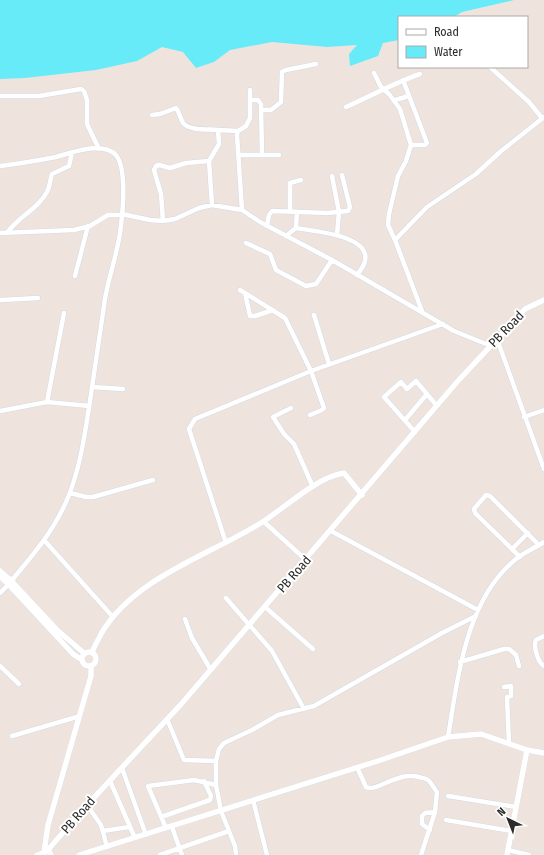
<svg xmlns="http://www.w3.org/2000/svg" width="544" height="855" font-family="'Fira Sans Condensed',sans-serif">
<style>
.water{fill:#67ebf8}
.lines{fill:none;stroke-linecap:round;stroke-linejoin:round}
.minor-casing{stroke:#d2d9e5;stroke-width:5.5}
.tertiary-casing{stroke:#d2d9e5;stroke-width:6}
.minor{stroke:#fff;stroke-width:4.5}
.tertiary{stroke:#fff;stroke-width:5.5}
.labels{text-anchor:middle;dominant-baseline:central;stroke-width:4;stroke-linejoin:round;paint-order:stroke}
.street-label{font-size:13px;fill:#2b2b2b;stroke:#fff}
</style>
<rect width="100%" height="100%" fill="#eee4dd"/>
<!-- water -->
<path class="water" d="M0,0h514l-52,12 -8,5h-55v23l-16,3 -5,13 -28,10 -1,-12 8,-9 -30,2 -55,-5 -42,8 -16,12 -18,6 -13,-16 -21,-5 -25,14 -41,9 -71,8 -25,1z"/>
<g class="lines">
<defs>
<path id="minor" d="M490,67l39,35 13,16
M374,73l7,14 8,7 11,15 11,36 -5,16 -8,15 -9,38 -1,11 7,15
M403,80l24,63 -2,2h-14
M0,96h39l42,-7 3,2 3,9v24l12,25
M250,100h8l3,4 1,50
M395,100l14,-4
M346,107c25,-11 48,-24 74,-33
M262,110h9l10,-8 1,-30 4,-2 30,-6
M152,115l8,-1 16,-6c4,5 4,10 7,15 6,8 26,6 35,7
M240,155h39
M0,166c17,-2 34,-5 51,-8 17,-3 48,-18 64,-4 12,12 8,55 6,71 -2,25 -12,49 -16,74 -5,34 -10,68 -15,102 -5,32 -9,63 -21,94 -13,33 -35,59 -57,85
M332,176l7,36 -2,23
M212,205l-3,-44 10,-17 -1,-14 20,1
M242,210l-5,-75 1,-4 8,-5 4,-8v-28
M290,212v-29l11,-3
M122,214l28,6 13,1 12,-2 24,-11 13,-3 30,5 18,12 72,38 122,71 37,15
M163,221l-2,-27 -7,-24 2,-4 3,-1 11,3 16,-5 23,-2
M267,226l2,-11 3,-4 55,2 21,-2 2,-4 -8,-32
M296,228c16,3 75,7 69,33 -1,5 -5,10 -8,14
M0,233l74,-3 16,-4 18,-11h14
M7,233c11,-16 31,-24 40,-41 3,-6 3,-12 5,-18l17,-8 3,-14
M286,236l10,-8 1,-16
M246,243l24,11 6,16 30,16 10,-2 16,-24
M75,276l13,-50
M245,293l5,23h5l18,-6
M0,300l38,-2
M422,311l-27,-71 32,-33 49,-33 24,-22 44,-35
M314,315l15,49
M497,339l47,130
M92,387l31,2
M47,402l17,-89
M291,408l-18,9 11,17 10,10 19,43
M0,411l47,-9 42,4
M310,415l12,-5 2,-2 -13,-37 132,-47
M524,417l20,-7
M405,420l22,-26
M415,432l-31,-35 17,-15 6,7 9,-8 21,25
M70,493l16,4h7l60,-17
M263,521l43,39
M331,531l147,79
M44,540l69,77
M226,543l-37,-114 6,-10 116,-48 -26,-53 -45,-28
M512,549l16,-16
M520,557l-45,-44 -1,-4 12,-14 4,1 49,49
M0,593l8,-8
M226,598l46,53 32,58
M265,607l48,42
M185,619l7,19 19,32
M544,636l-8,4c-3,6 2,23 8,26
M460,662l44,-13h5l7,6 3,11
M0,666l19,18
M504,687l7,-1v10l-4,1 2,47
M167,719l17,41 32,1
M12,736l68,-20
M448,737c10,-60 18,-142 72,-181 8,-5 16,-9 24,-14
M357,767l9,20c10,6 31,-16 53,-10 2,1 7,1 9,3 3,2 6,9 9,12l-2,20 -14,43
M122,768l24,67
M110,781l25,57
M448,796l68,11
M253,800l14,55
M87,805l14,20 6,22
M161,817l49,-17 1,-4 -7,-15
M446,820l65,11
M172,827l10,28
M166,828l-18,-42 46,-6 22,5
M430,830l-8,-6v-8l3,-3 10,-1
M103,831l26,-4
M508,850l21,5
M160,855l69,-24
M236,855l-1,-9 -14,-35 -5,-26v-24l3,-12 5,-6 28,-13 26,-15 36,-9 128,-73 34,-17"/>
<path id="tertiary" d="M0,571l9,8
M0,576l6,6
M7 582a3 3 0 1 1 6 0a3 3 0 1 1-6 0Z
M13,583l43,46 29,25
M10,586l63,68 9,6
M82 659a7 7 0 1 1 14 0a7 7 0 1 1-14 0Z
M92,653c2,-7 6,-12 9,-19 33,-57 110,-79 163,-113 23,-15 53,-44 80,-48l18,22
M44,852l4,-27 43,-149v-10
M46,852l41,-47 96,-103 274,-320 68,-73 19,-9
M37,855l12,-4 2,4
M79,855l299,-94 70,-24 33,-3 46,16 17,3
M507,855l20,-105"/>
</defs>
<!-- minor casing -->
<use href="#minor" class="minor-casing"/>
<!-- tertiary casing -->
<use href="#tertiary" class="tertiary-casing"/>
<!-- minor -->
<use href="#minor" class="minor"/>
<!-- tertiary -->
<use href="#tertiary" class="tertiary"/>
</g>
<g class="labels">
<!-- street labels -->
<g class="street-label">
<text transform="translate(506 329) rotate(-46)">PB Road</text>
<text transform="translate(294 574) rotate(-49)">PB Road</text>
<text transform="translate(78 815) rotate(-49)">PB Road</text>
</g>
</g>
<!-- legend -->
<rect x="398" y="16" width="130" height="52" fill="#ffffff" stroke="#aaaaaa"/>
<rect x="406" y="29" width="20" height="6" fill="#ffffff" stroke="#aaaaaa"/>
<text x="434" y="36" font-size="12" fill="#2b2b2b">Road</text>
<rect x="406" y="46" width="20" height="12" fill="#67ebf8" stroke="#aaaaaa"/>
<text x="434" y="56" font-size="12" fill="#2b2b2b">Water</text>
<!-- north arrow -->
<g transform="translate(508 819) rotate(317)" stroke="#ffffff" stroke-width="3" paint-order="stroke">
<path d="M0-3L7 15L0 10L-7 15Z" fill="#2b2b2b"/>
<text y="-6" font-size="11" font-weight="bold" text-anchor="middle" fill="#2b2b2b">N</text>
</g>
</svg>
